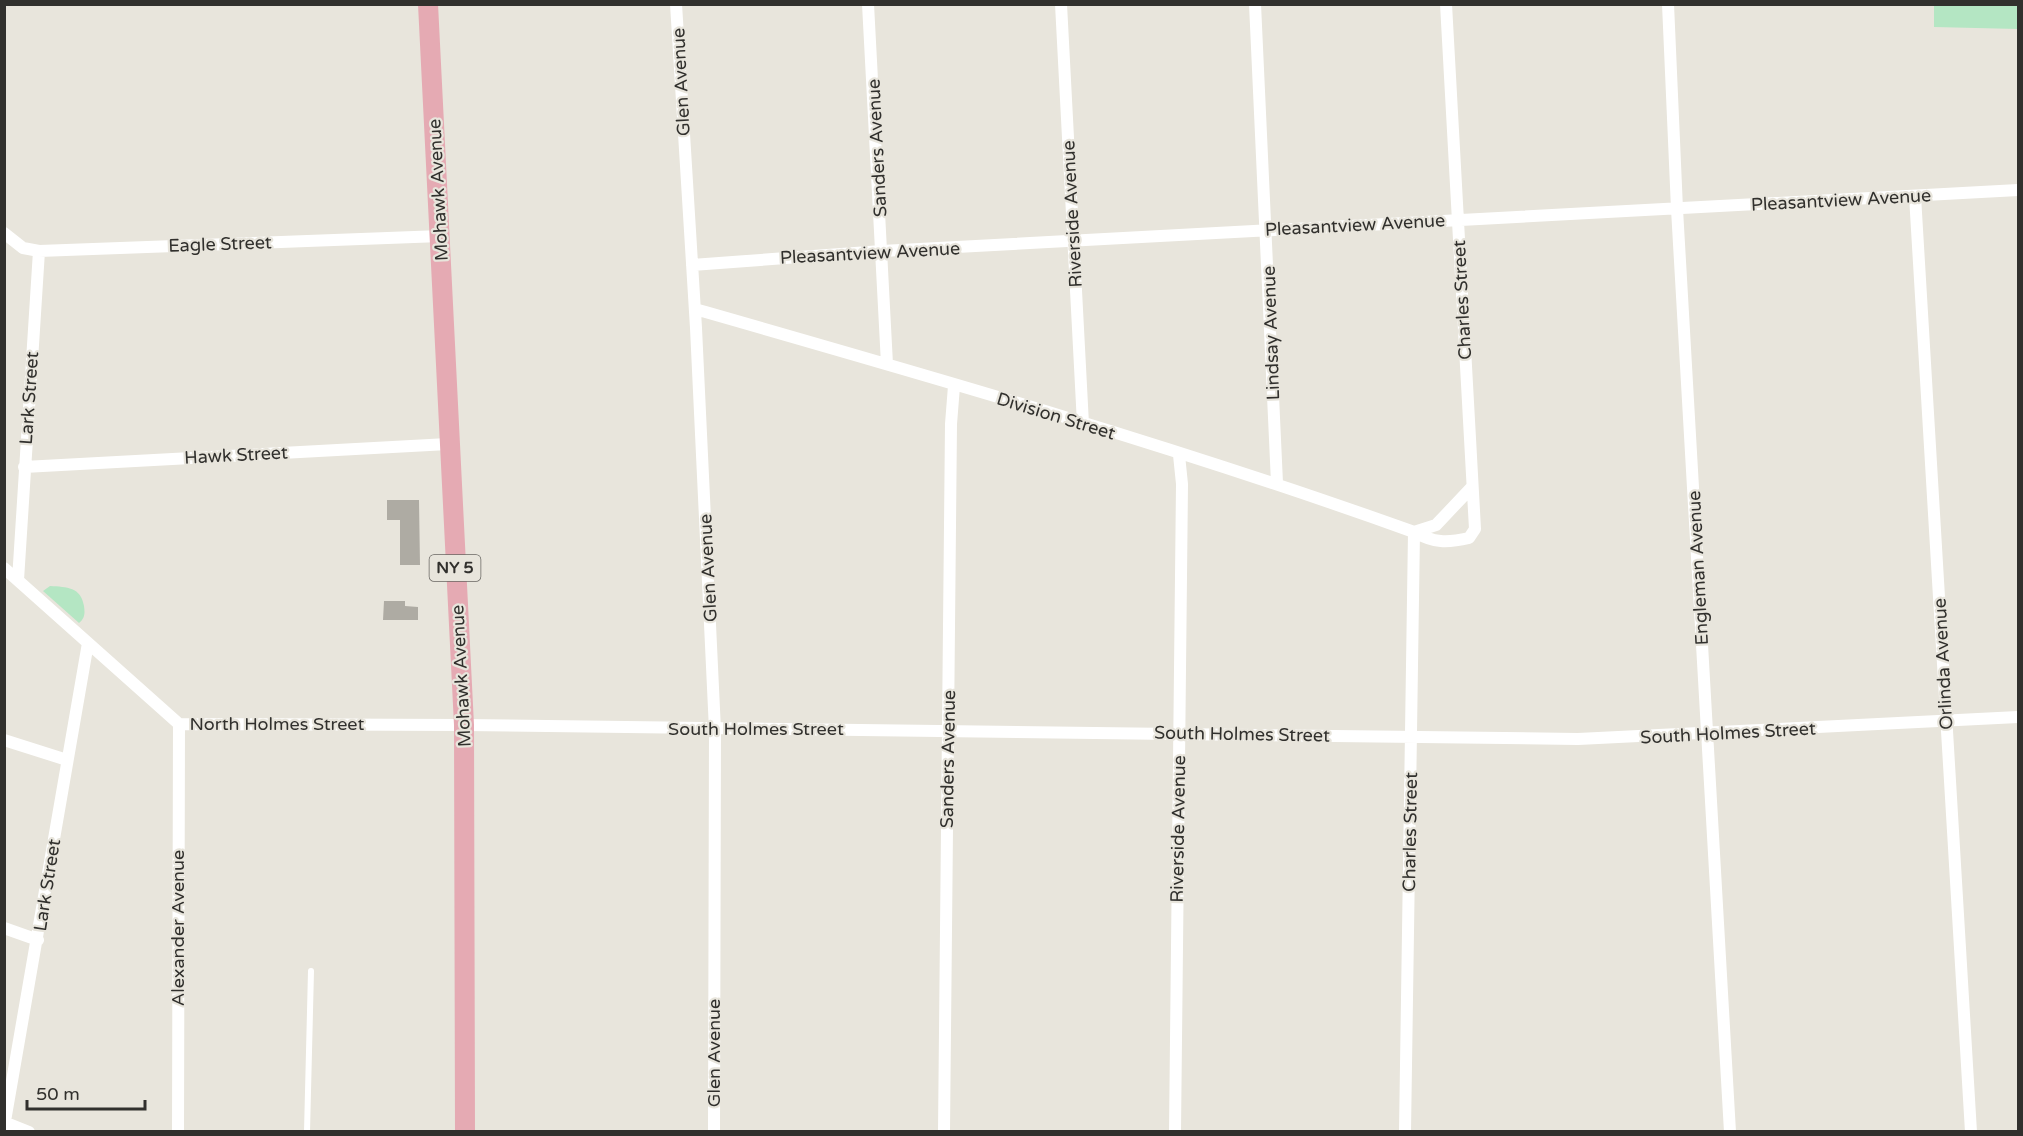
<svg xmlns="http://www.w3.org/2000/svg" width="2023" height="1136" font-family="'Varela Round',sans-serif">
<style>
.green{fill:#b4e6c3}
.building{fill:#aeaba3}
.lines{fill:none;stroke-linecap:round;stroke-linejoin:round}
.service{stroke:#fff;stroke-width:6}
.minor{stroke:#fff;stroke-width:12}
.primary{stroke:#e5aab3;stroke-width:20}
.labels{text-anchor:middle;dominant-baseline:central;stroke-width:4.5;stroke-linejoin:round;paint-order:stroke}
.shield{fill:#e8e5dc;stroke:#686662;stroke-width:1.5}
.shield-label{font-size:16px;font-weight:bold;fill:#31302d}
.street-label{font-size:18px;fill:#31302d;stroke:#e8e5dc}
</style>
<rect width="100%" height="100%" fill="#e8e5dc"/>
<!-- green -->
<path class="green" d="M1934,5h84v24l-84,-2z
M50,586c17,1 31,1 34,20 1,7 1,12 -5,17l-36,-32z"/>
<!-- building -->
<path class="building" d="M387,500h32l1,65h-20v-45h-13z
M384,601h21v5l13,1v13h-35z"/>
<g class="lines">
<!-- service -->
<path class="service" d="M307,1132l4,-161"/>
<!-- minor -->
<path class="minor" d="M676,4l20,324 19,402 -1,402
M868,4l19,360
M1061,4l22,420
M1255,4l22,479
M1668,4l9,205 53,923
M1915,196l56,936
M4,233l19,15 16,3 402,-15
M692,265l190,-14 1136,-61
M695,309c241,69 483,138 719,223 20,11 33,11 55,6l6,-9 -29,-525
M24,467l424,-23
M1414,532l22,-7 36,-38
M4,568l175,156 285,1 1114,14 440,-22
M18,580l21,-329
M4,740l63,20
M4,928l34,12
M4,1122l25,10
M4,1127l84,-484
M178,1132l1,-408
M944,1132l7,-708 3,-38
M1175,1132l7,-648 -3,-29
M1405,1132l9,-600"/>
<!-- primary -->
<path class="primary" d="M428,4l36,721 1,407"/>
</g>
<g class="labels">
<!-- shield labels -->
<rect class="shield" x="429.5" y="555" width="51" height="26" rx="4.5"/>
<g class="shield-label">
<text x="455" y="568">NY 5</text>
</g>
<!-- street labels -->
<g class="street-label">
<text transform="translate(681 82) rotate(-93)">Glen Avenue</text>
<text transform="translate(877 148) rotate(-93)">Sanders Avenue</text>
<text transform="translate(438 190) rotate(-93)">Mohawk Avenue</text>
<text transform="translate(1841 200) rotate(-3)">Pleasantview Avenue</text>
<text transform="translate(1072 214) rotate(-93)">Riverside Avenue</text>
<text transform="translate(1355 225) rotate(-3)">Pleasantview Avenue</text>
<text transform="translate(220 244) rotate(-2)">Eagle Street</text>
<text transform="translate(870 253) rotate(-3)">Pleasantview Avenue</text>
<text transform="translate(1462 300) rotate(-93)">Charles Street</text>
<text transform="translate(1271 333) rotate(-92)">Lindsay Avenue</text>
<text transform="translate(29 398) rotate(-86)">Lark Street</text>
<text transform="translate(1056 416) rotate(17)">Division Street</text>
<text transform="translate(236 455) rotate(-3)">Hawk Street</text>
<text transform="translate(708 568) rotate(-93)">Glen Avenue</text>
<text transform="translate(1698 568) rotate(-93)">Engleman Avenue</text>
<text transform="translate(1943 664) rotate(-93)">Orlinda Avenue</text>
<text transform="translate(461 676) rotate(-93)">Mohawk Avenue</text>
<text x="277" y="724">North Holmes Street</text>
<text x="756" y="729">South Holmes Street</text>
<text transform="translate(1728 733) rotate(-3)">South Holmes Street</text>
<text transform="translate(1242 734) rotate(1)">South Holmes Street</text>
<text transform="translate(948 759) rotate(-89)">Sanders Avenue</text>
<text transform="translate(1178 829) rotate(-89)">Riverside Avenue</text>
<text transform="translate(1410 832) rotate(-89)">Charles Street</text>
<text transform="translate(47 885) rotate(-81)">Lark Street</text>
<text transform="translate(178 928) rotate(-90)">Alexander Avenue</text>
<text transform="translate(714 1053) rotate(-90)">Glen Avenue</text>
</g>
</g>
<!-- border -->
<rect width="2023" height="1136" fill="none" stroke="#31302d" stroke-width="12"/>
<!-- scale -->
<path d="M27 1100v9h118v-9" fill="none" stroke="#31302d" stroke-width="3"/>
<text x="36" y="1100" font-size="18" fill="#31302d" stroke="#e8e5dc" stroke-width="4.5" paint-order="stroke">50 m</text>
</svg>
